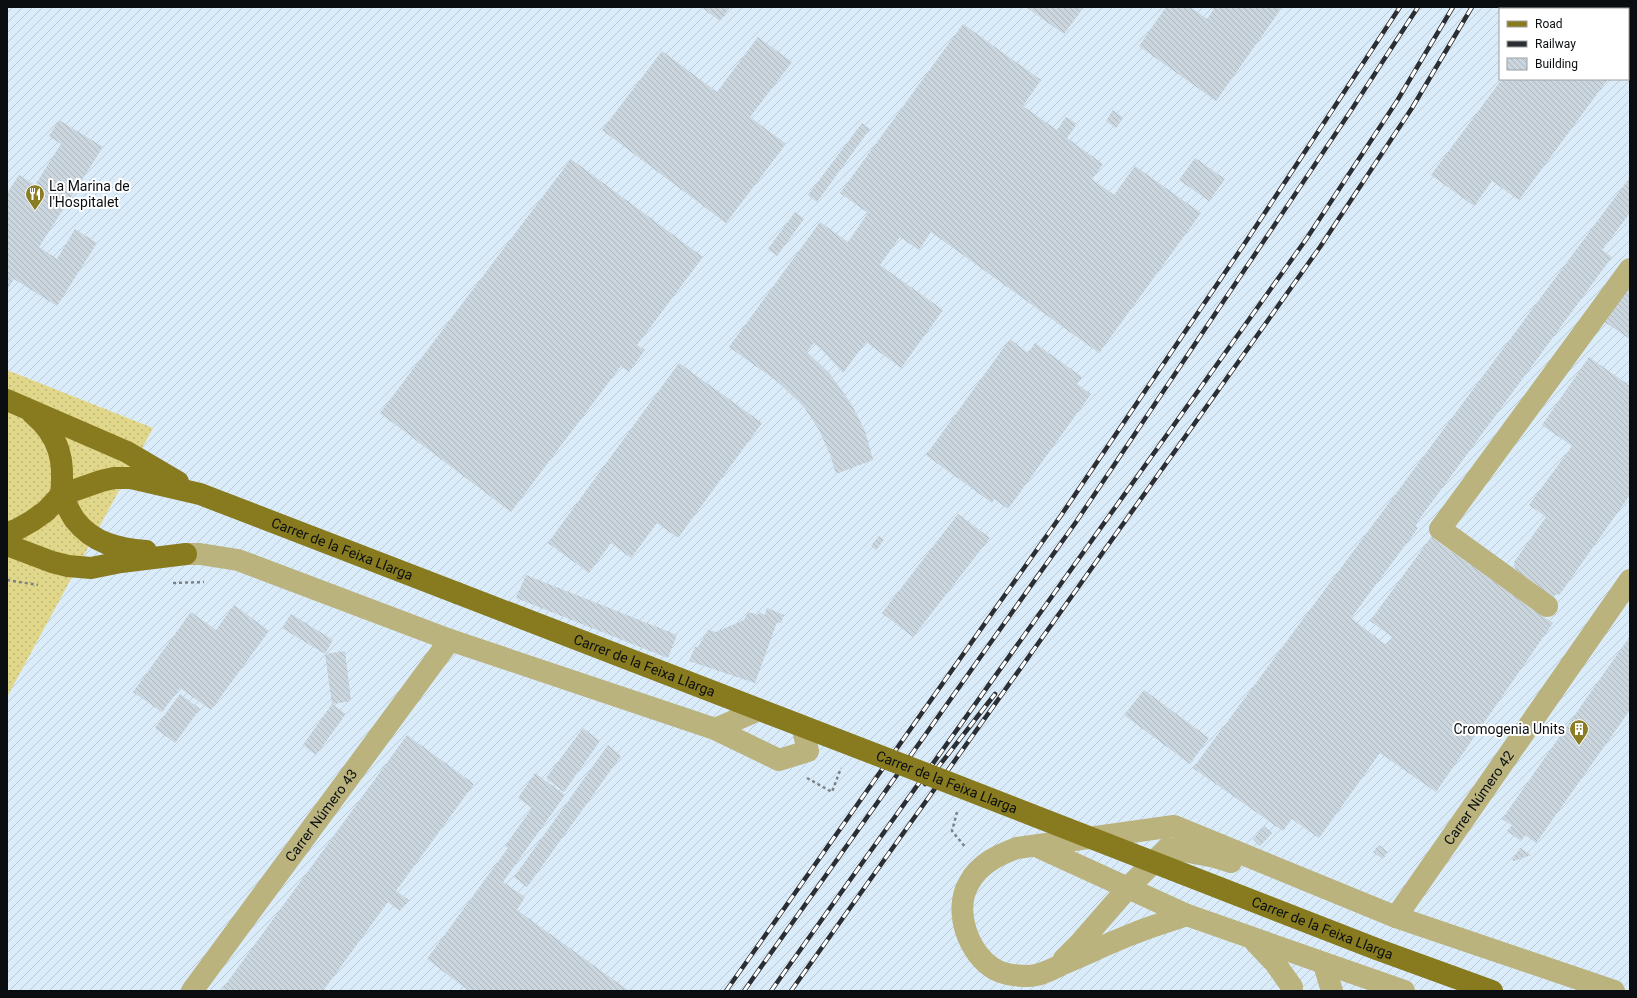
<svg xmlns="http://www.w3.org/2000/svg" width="1637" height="998" font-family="Roboto,sans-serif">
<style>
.industrial{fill:url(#industrial-furrows);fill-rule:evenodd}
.grass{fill:url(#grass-dots)}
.building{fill:url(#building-back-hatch)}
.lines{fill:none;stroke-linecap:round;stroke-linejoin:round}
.path{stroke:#7b8287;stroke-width:2.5;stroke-dasharray:3 3;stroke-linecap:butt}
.minor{stroke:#bbb37e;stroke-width:22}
.major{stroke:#887b1f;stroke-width:22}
.rail-casing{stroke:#2b2f33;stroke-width:4.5}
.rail{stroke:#fff;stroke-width:3;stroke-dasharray:9;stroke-linecap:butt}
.major-bridge{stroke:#887b1f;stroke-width:22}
.labels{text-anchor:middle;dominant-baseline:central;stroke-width:4;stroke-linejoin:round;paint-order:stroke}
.poi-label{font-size:14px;fill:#0a0e11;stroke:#fff;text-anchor:start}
.street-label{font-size:14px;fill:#0a0e11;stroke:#fff}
</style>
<defs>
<pattern id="industrial-furrows" width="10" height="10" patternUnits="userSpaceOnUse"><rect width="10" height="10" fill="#daebf9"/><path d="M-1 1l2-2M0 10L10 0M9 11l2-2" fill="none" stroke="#bac8d4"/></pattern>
<pattern id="grass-dots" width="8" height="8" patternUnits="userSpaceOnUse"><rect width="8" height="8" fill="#e1d78b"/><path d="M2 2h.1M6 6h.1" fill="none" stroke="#c0b777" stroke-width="1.8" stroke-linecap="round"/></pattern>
<pattern id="building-back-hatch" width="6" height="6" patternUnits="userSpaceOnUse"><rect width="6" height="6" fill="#cad5de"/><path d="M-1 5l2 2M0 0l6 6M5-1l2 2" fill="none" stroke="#acb6bd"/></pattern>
</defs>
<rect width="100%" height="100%" fill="#ecf5fd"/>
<!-- industrial -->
<path class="industrial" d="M7,7h1623v984h-1623v-294l146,-269 -146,-58zM1500,9h128v70h-128z"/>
<!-- grass -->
<path class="grass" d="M7,370l146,58 -146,269z"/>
<!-- building -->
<path class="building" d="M701,7h29l-10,14z
M1026,7h58l-20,27z
M1166,7h24l17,12 7,-10 -3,-2h67l3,2 -65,92 -77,-55z
M1556,7h74v43l-2,3v-44h-74z
M963,24l78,56 -18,26 34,24 9,-13 11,7 -10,14 36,26 -11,15 22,16 21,-29 66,47 -102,140 -168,-121 -12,18 -19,-13 -20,28 63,45 -42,58 -35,-26 -23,31 -18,-20 -11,-10 -7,9 23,22 22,31 13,26 8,29 -37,14 -6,-20 -11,-24 -15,-23 -26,-25 -49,-35 91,-125 28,20 20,-29 -28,-20z
M758,37l34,25 -42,55 36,27 -60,79 -124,-93 60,-79 55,41z
M1502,79h106l-89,121 -27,-19 -18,25 -43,-31z
M1113,110l10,8 -7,10 -10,-7z
M59,120l44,27 -64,100 18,12 18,-30 22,14 -40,63 -43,-27 -7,11v-97l12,-18 16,10 26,-41 -12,-8z
M862,123l8,6 -53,73 -9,-7z
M1195,158l30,21 -16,22 -30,-21z
M571,159l132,98 -66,88 8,5 -16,22 -8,-6 -110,146 -131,-99z
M1630,177v36l-28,37 10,7 -197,268 3,3 -67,90 35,27 6,-8 -22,-16 61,-84 122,86 -117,169 -56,-39 -61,85 -27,-19 -9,12 -90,-63z
M795,212l9,7 -27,37 -9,-7z
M1630,283v56l-27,-18z
M1010,339l18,14 7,-10 47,34 -5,7 14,10 -83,115 -14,-10 -2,4 -66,-48z
M1589,357l41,29v109l-70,99 -10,2 -34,-24 -2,-10 32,-45 -17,-12 43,-59 -30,-21z
M679,363l83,60 -84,115 -21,-15 -26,35 -20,-15 -22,30 -41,-30z
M958,514l32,24 -77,99 -31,-24z
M879,536l5,4 -8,10 -5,-4z
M526,575l151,60 -9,23 -152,-60z
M234,605l35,26 -58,79 -31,-22 -18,24 -29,-20 58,-80 25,18z
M767,608l17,7 -3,8 -4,-1 -22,61 -66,-22 6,-14h3l10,-17 8,2 28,-12 4,-8 10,3 1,-3 6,3z
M291,614l42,26 -8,14 -43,-26z
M1630,636v74l-94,133 -11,-8 -4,6 -14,-10 5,-6 -10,-6z
M345,651l6,50 -19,3 -7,-50z
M1144,690l65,48 -19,26 -66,-49z
M180,694l20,15 -25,34 -20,-15z
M332,704l14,10 -30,41 -13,-10z
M583,728l17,13 -36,51 -18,-14z
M407,735l67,49 -78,107 13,9 -9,11 -12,-9 -65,89h-102z
M608,745l13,11 -94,131 -13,-10z
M535,773l30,22 -62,87 22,15 -8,13 112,81h-160l-42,-32 81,-111 -3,-2 27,-38 -14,-10z
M1264,826l8,7 -12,13 -7,-7z
M1379,845l9,7 -5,7 -10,-7z
M1520,848l11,7 -17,6 -2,-1z"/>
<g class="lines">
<!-- path -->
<path class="path" d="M7,580l31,5
M173,583l31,-1
M807,778l25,14 9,-24
M957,812l-5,19 14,17"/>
<!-- minor -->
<g class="minor">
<path d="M186,554h14l38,6 212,80 265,89 64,31 29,-9 -6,-25 -43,-16 -44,19"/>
<path d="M1547,606l-107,-77 190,-260"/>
<path d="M1036,846l151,69 217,76"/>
<path d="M1187,915c-17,6 -35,11 -52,18 -24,9 -46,20 -70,30 -11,5 -24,13 -37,13 -10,0 -22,-1 -32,-6 -28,-15 -43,-60 -27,-87 10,-19 29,-28 48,-35l157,-22 222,91 218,74"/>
<path id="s1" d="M1396,917l234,-337"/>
<path d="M1255,942l20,21 17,24v4"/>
<path d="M1064,959l16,-16 47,-54 41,-41 47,9 16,5"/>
<path d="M1324,964l8,27"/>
<path id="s2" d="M192,991l258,-351"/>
</g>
<!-- major -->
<g class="major">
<path d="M7,400l120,52 51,30"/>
<path d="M33,414c27,23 32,47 28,81"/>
<path d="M61,495c5,8 9,18 14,25 18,23 43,29 71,31"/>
<path id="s3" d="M7,533l9,-3 16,-9 14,-10 15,-16 40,-14 13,-3h17l69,16 257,99"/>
<path d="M7,545l45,17 16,4 23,2 30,-6 65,-8"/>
</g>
<defs>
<path id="rail" d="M925,784l70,-90
M726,991l336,-477 185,-274 153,-233
M744,991l332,-469 276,-413 66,-102
M771,991l536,-753 90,-137 56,-94
M791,991l529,-744 92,-139 60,-101"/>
</defs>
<!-- rail casing -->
<use href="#rail" class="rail-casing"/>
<!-- rail -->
<use href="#rail" class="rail"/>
<!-- major-bridge -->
<path class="major-bridge" id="s4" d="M457,593l498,192 424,165 113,41"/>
</g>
<!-- icons -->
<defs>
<symbol id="restaurant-pin" viewBox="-11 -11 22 30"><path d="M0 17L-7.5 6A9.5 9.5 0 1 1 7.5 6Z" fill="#8a7d23" stroke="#fff"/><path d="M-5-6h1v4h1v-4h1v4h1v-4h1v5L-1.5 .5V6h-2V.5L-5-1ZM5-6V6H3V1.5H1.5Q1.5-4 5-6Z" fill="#fff"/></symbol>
<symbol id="building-pin" viewBox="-11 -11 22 30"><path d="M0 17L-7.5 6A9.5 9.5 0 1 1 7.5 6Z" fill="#8a7d23" stroke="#fff"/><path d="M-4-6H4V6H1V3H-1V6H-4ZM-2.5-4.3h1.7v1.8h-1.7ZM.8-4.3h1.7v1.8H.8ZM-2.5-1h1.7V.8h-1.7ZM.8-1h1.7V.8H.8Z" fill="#fff"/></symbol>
</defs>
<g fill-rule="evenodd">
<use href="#restaurant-pin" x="24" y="183" width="22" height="30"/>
<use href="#building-pin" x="1568" y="718" width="22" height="30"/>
</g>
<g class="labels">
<!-- poi labels -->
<g class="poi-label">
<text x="49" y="186">La Marina de<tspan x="49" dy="16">l'Hospitalet</tspan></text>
<text x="1565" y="729" text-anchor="end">Cromogenia Units</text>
</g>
<!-- street labels -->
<g class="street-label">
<text stroke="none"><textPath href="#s3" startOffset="363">Carrer de la Feixa Llarga</textPath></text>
<text stroke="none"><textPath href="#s4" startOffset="201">Carrer de la Feixa Llarga</textPath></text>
<text stroke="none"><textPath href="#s4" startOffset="525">Carrer de la Feixa Llarga</textPath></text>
<text stroke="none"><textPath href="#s1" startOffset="145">Carrer Número 42</textPath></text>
<text stroke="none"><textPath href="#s2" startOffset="218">Carrer Número 43</textPath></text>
<text stroke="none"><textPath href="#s4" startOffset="928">Carrer de la Feixa Llarga</textPath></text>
</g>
</g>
<!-- border -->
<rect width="1637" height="998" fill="none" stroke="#0a0e11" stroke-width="16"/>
<!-- legend -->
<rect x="1499" y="8" width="130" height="72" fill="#ffffff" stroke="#9d9fa0"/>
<rect x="1507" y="21" width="20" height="6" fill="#887b1f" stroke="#9d9fa0"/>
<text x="1535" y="28" font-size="12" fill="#0a0e11">Road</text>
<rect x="1507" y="41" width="20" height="6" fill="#2b2f33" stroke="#9d9fa0"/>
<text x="1535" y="48" font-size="12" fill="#0a0e11">Railway</text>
<rect x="1507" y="58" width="20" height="12" fill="url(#building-back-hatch)" stroke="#9d9fa0"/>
<text x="1535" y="68" font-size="12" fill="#0a0e11">Building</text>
</svg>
